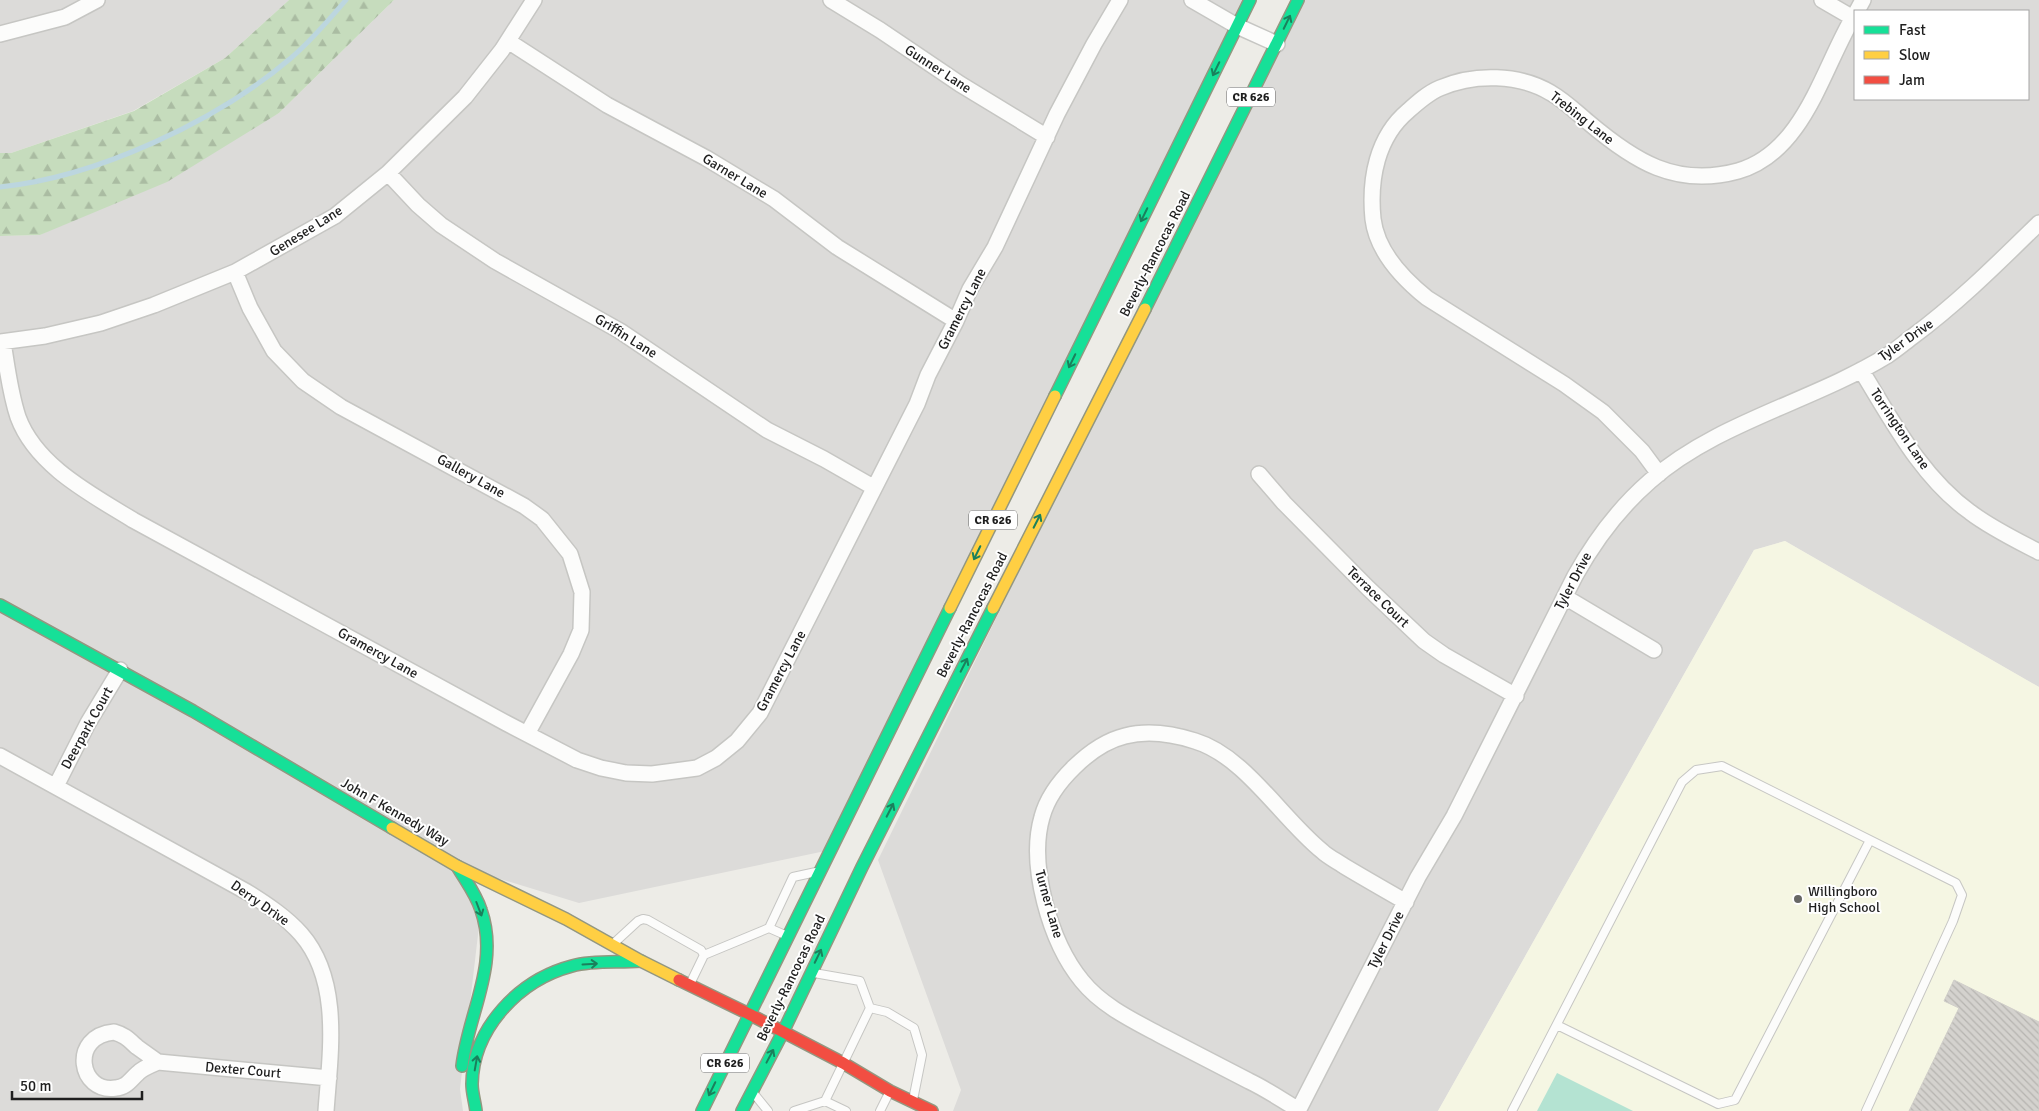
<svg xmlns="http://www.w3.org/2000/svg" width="2039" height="1111" font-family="Signika,sans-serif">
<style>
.residential{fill:#dcdbd9;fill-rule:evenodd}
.education{fill:#f5f6e3}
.forest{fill:url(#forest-firs)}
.pitch{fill:#b4e3d2}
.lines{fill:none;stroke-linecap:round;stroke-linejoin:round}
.stream{stroke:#bcd6df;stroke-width:5}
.building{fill:url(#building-back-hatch);stroke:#d0cec9}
.lane-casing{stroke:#c6c6c3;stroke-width:10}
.street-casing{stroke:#c6c6c3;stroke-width:18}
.fast-casing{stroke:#939780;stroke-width:14}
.slow-casing{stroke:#939780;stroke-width:14}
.jam-casing{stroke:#939780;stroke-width:14}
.lane{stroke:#fcfcfb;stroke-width:8}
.street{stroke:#fcfcfb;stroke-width:15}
.fast{stroke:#16e098;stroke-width:11}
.slow{stroke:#ffcf43;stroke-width:11}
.jam{stroke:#f24e42;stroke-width:11}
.oneway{stroke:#1a805c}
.poi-dot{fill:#676765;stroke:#fff;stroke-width:2}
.labels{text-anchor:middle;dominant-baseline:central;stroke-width:4;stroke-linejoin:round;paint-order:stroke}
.shield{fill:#fff;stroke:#626262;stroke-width:1}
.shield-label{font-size:12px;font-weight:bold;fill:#1f1f1f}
.street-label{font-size:14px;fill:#1f1f1f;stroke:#fff}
.poi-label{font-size:14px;fill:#1f1f1f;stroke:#fff;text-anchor:start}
</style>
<defs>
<pattern id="forest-firs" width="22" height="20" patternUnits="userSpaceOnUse" patternTransform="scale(1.25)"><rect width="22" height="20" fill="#c6dcbd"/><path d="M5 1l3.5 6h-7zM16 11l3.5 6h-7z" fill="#aabca2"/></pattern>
<pattern id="building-back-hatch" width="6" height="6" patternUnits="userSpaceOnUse" patternTransform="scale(1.25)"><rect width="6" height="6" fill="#d4d2ce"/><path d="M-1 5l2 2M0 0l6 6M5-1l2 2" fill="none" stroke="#b6b4b0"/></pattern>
</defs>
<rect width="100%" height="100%" fill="#edece7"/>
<!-- residential -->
<path class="residential" d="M0,0h289l-64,58 -92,53 -122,42h-11z
M394,0h856l-420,850 -251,53 -121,-37 23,43 -21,180 3,22h-463v-875l40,-1 239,-122z
M1298,0h741v687l-254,-146 -31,9 -316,561h-485l8,-21 -83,-230zM1855,11h173v88h-173z"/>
<!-- education -->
<path class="education" d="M1785,541l254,146v424h-601l316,-561z"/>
<!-- forest -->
<path class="forest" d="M289,0h105l-115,113 -112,69 -127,53 -40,1v-83h11l123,-42 91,-53z"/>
<!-- pitch -->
<path class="pitch" d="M1557,1073l76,38h-96z"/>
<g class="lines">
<!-- stream -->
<path class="stream" d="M0,187c97,-10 217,-66 291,-129 20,-17 38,-38 55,-58"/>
</g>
<!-- building -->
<path class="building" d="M1954,980l85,42v89h-130l50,-103 -15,-7z"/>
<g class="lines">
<defs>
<path id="lane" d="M769,928l24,-51 23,-5
M613,944l25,-23 5,-2 5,1 53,30 3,5 -14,29
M704,955l65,-27 16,7
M814,973l46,8 10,27
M1557,1025l161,79 17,-4 135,-260
M755,1095l13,16
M794,1111l31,-10
M846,1111l-21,-10 45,-93 17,4 27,16 8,27 -9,45
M880,1111l9,-18
M1512,1111l170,-329 14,-12 26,-4 234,117 6,12 -9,26 -87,190"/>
<path id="street" d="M831,0l49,30 80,54 87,53
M1192,0l45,26 40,18
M1822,0l31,18
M1857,11l6,-11
M0,34l65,-17 32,-17
M508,41l99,64 99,53 68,41 63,48 119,74
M388,173l30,32 23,20 54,36 125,70 147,99 57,29 49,28
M235,272l15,36 24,43 29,30 38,26 183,99 18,13 28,35 12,38 -1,38 -10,24 -44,80
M0,342l45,-6 56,-13 53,-18 81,-33 100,-56 53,-43 77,-76 37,-47 32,-50
M3,342c4,25 7,51 15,75 18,49 73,77 115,103l373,203 71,37 24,8 25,5 26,1 45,-6 19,-10 21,-17 23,-28 157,-309 11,-29 28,-54 14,-32 25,-42 62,-133 37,-70 26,-44
M1861,370c31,50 60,107 109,142 21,16 46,28 69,40
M1259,474l25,29 84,85 56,53 20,14 72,41
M1659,474l-17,-23 -39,-39 -39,-28 -137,-86c-25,-20 -50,-46 -54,-79 -4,-40 4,-82 35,-108 10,-9 20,-18 32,-23 34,-15 80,-14 111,5 14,8 25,19 37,29 46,39 88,66 150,49 67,-19 85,-105 117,-157
M1565,597l89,53
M0,756l247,136c19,12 39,25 54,42 41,47 29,120 25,177
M56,786l32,-63 32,-53
M114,1032c11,3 15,8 23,15 7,5 14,10 21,15 -7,3 -15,6 -20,11 -8,7 -11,14 -22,15 -37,6 -47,-52 -2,-56z
M158,1062l171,16
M1299,1110c-17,-10 -33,-21 -50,-29 -29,-15 -58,-30 -87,-45 -28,-15 -60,-30 -80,-55 -32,-39 -54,-116 -40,-164 9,-34 50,-73 83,-81 23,-6 48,-2 70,5 50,15 87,78 127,110 6,6 15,10 22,15 20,12 41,24 62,36
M1298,1111l120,-234 36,-61 121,-240c20,-36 44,-68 75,-95 67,-59 162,-79 238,-126 8,-5 16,-12 24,-18 46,-34 86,-74 127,-114"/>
<path id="fast" d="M1145,309l153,-309
M1055,396l195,-396
M0,605l193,106 199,117
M457,866c8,14 19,28 24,44 19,54 -13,104 -19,156
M476,1111c-1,-9 -4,-18 -4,-27 1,-56 47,-104 100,-118 22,-6 46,-3 69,-5
M702,1111l248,-503
M742,1111l41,-79 79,-165 131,-259"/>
<path id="slow" d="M950,608l105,-212
M993,608l152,-299
M392,828l65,38 109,53 75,42 38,19"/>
<path id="jam" d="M679,980l70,34 94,49 47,28 42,20"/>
</defs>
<!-- lane casing -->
<use href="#lane" class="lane-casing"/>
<!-- street casing -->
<use href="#street" class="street-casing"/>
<!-- fast casing -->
<use href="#fast" class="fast-casing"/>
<!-- slow casing -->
<use href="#slow" class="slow-casing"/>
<!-- jam casing -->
<use href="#jam" class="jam-casing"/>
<!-- lane -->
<use href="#lane" class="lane"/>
<!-- street -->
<use href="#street" class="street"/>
<!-- fast -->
<use href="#fast" class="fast"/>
<!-- slow -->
<use href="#slow" class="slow"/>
<!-- jam -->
<use href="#jam" class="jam"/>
</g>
<!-- one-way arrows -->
<defs><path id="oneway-shaft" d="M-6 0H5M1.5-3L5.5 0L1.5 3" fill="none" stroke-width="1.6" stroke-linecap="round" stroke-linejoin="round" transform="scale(1.25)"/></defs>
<g class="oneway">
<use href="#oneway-shaft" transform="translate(1287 22) rotate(-64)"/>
<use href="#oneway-shaft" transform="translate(1216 69) rotate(116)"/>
<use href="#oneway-shaft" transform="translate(1144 215) rotate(116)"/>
<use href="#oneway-shaft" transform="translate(1072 361) rotate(116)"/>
<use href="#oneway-shaft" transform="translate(1037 521) rotate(-63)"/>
<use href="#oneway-shaft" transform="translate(977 553) rotate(116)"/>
<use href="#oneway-shaft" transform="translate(964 665) rotate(-63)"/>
<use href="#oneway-shaft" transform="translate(890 810) rotate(-63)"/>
<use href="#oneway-shaft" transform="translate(479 909) rotate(69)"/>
<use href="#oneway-shaft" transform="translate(818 956) rotate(-64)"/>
<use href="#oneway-shaft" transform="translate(590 964) rotate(-3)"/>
<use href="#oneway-shaft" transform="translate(770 1056) rotate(-62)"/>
<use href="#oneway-shaft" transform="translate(476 1063) rotate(-80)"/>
<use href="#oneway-shaft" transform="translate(712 1089) rotate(116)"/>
</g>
<!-- markers -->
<circle class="poi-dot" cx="1798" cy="899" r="5"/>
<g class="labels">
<!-- shield labels -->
<g class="shield">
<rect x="1227" y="87.5" width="48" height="19" rx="4"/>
<rect x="969" y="510.5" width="48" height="19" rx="4"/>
<rect x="701" y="1053.5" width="48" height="19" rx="4"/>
</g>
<g class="shield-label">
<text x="1251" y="97">CR 626</text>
<text x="993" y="520">CR 626</text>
<text x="725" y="1063">CR 626</text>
</g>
<!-- street labels -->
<g class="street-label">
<text transform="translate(938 69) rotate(33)">Gunner Lane</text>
<text transform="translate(1582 118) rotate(38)">Trebing Lane</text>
<text transform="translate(735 176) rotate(31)">Garner Lane</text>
<text transform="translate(306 231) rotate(-32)">Genesee Lane</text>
<text transform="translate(1155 254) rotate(-63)">Beverly-Rancocas Road</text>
<text transform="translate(962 309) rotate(-63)">Gramercy Lane</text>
<text transform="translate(626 336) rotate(32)">Griffin Lane</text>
<text transform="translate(1906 340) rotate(-35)">Tyler Drive</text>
<text transform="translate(1900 429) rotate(56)">Torrington Lane</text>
<text transform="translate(471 476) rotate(29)">Gallery Lane</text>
<text transform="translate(1573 581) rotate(-62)">Tyler Drive</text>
<text transform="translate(1378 597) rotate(44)">Terrace Court</text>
<text transform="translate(972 615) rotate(-63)">Beverly-Rancocas Road</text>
<text transform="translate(378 653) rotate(29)">Gramercy Lane</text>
<text transform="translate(781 671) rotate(-62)">Gramercy Lane</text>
<text transform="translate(87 728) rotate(-61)">Deerpark Court</text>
<text transform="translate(395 812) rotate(30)">John F Kennedy Way</text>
<text transform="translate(260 903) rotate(35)">Derry Drive</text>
<text transform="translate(1049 904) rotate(74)">Turner Lane</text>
<text transform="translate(1386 940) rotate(-63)">Tyler Drive</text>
<text transform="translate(791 978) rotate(-64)">Beverly-Rancocas Road</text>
<text transform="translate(243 1070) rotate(5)">Dexter Court</text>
</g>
<!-- poi labels -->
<g class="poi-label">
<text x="1808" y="891">Willingboro<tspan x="1808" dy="16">High School</tspan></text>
</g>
</g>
<!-- legend -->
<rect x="1854" y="10" width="175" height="90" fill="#ffffff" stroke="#a5a5a5"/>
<rect x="1864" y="26" width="25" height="8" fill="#16e098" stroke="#a5a5a5"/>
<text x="1899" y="35" font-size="15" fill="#1f1f1f">Fast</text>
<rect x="1864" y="51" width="25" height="8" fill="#ffcf43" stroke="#a5a5a5"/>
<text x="1899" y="60" font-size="15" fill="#1f1f1f">Slow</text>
<rect x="1864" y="76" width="25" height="8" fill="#f24e42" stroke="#a5a5a5"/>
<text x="1899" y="85" font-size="15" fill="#1f1f1f">Jam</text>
<!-- scale -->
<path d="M12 1091v8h130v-8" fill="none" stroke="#1f1f1f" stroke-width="2.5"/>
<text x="20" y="1091" font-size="15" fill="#1f1f1f" stroke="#ffffff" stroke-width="4" paint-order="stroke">50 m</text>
</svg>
